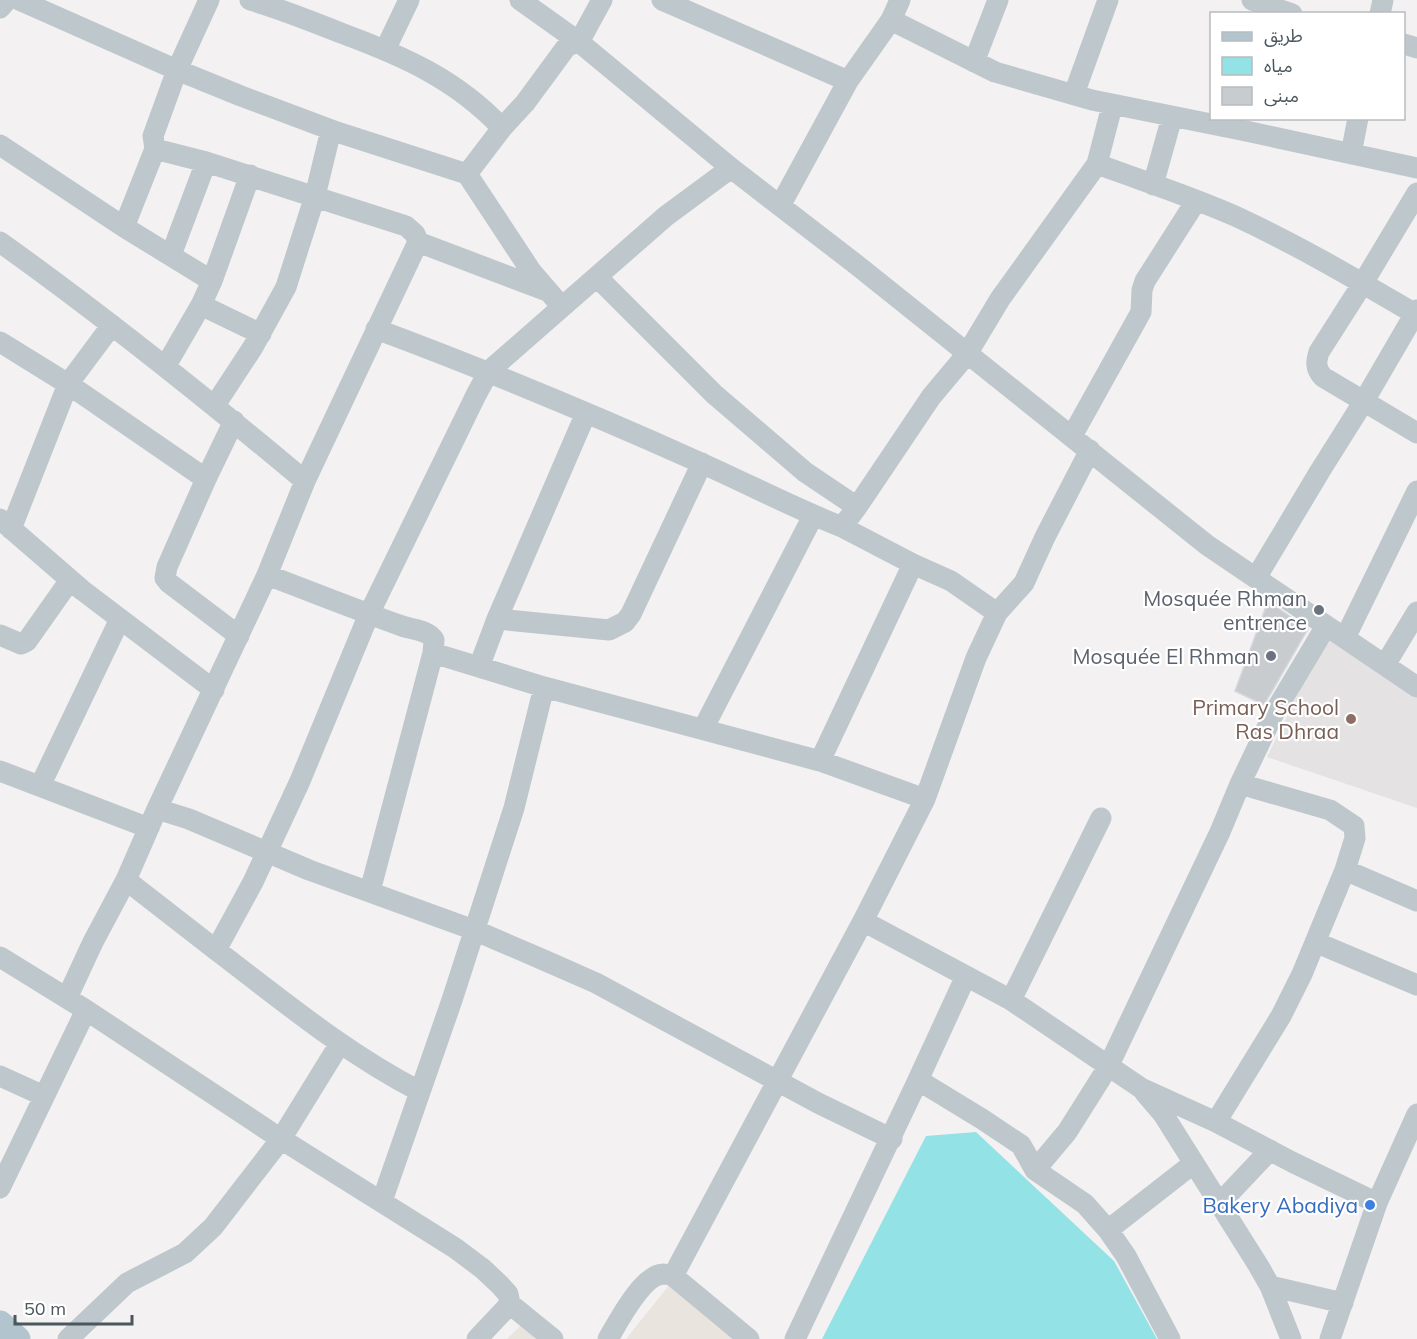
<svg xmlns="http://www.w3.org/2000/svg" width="1417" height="1339" font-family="Mulish,'Noto Sans Arabic',sans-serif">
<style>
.commercial{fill:#e9e4de}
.education{fill:#e4e2e2}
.water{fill:#93e2e6}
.building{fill:#c8cccf;stroke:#d5d8db;stroke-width:1.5}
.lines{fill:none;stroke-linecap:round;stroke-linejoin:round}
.minor{stroke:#bdc7cc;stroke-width:21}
.major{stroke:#b2c4cd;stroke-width:27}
.worship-dot{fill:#6b7280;stroke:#fff;stroke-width:2}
.education-dot{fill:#8d6e63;stroke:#fff;stroke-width:2}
.shop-dot{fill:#3f7fe0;stroke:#fff;stroke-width:2}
.labels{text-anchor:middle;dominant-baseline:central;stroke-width:4.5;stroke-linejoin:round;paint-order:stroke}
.worship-label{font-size:21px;fill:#5b616d;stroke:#fff;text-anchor:end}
.education-label{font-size:21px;fill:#785e54;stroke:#fff;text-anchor:end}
.shop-label{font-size:21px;fill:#366cbe;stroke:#fff;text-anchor:end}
</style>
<rect width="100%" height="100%" fill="#f3f1f1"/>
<!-- commercial -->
<path class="commercial" d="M670,1284l67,55h-111z
M521,1325l20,14h-34z"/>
<!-- education -->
<path class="education" d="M1330,629l87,53v126l-150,-51z"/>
<!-- water -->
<path class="water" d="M976,1132l138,129 43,78h-335l104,-203z"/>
<!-- building -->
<path class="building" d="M1268,601l40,28 -44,76 -29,-14z"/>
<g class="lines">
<!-- minor -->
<path class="minor" d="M19,0l158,70 64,26 96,36 130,42 64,97 31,36
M250,0c31,9 61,21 91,33 62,23 115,46 161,95l-35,46
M520,0l59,42 152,126 122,94 354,283 210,142
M662,0l186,81
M1252,0l40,14
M0,8l7,-8
M1380,14l3,-14
M891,20l104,52 97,28 154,31 171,37
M1404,44l13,4
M385,50l24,-50
M974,62l24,-62
M1074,94l34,-94
M502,128l23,-25 42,-57 12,-4 23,-42
M0,145l124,82
M155,149l51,13 200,64 9,8 3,8 129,49
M1351,154l7,-36
M1097,164c46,17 93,32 138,52 63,29 122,64 182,99
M1153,185l19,-68
M1417,193l-54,90 -44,69c-3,10 -4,16 4,25l94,56
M780,206l68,-125 43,-61 9,-20
M0,242c105,75 206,156 305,239
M171,255l35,-93
M597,277l117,117 91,78 52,35 -15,20 71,37 38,17 46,32 -21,45 -51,141
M212,281l38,-106
M201,305l60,29
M376,329c110,41 218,86 325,134 47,21 93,45 141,64
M0,342l68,42 138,95 28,-58
M165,367l36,-62 11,-24 -88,-54 31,-78 -2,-13 24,-66 32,-70
M215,405l38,-58 33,-60 29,-91 16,-66
M1072,436l69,-124 1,-22 3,-9 51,-80
M206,479l-39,88 -2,11 4,5 70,53
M857,507l74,-110 36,-43 33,-55 97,-135 15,-58
M0,519l82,71 132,100
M11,529l57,-145 44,-59
M267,575c45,17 90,35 135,51 11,4 27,4 32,14l-1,13 -63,238
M1256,578l64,-107 44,-70 53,-91
M997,613l27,-30 21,-46 45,-87
M497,619l112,11 16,-8 6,-8 71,-151
M0,635l21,9 6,-3 43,-61
M1345,638l72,-147
M433,653l111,34 276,74 105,38 -62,122 -190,355
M1385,665l32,-53
M479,667l18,-48 89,-206
M703,729l110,-213
M820,761l93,-197
M0,771l149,57
M40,786l80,-167
M157,809l32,10 120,51 165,60 72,31 50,22 222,120 74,36
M1345,870l72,31
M126,880l90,70 37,-68 47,-101 69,-167 107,-219 13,-24 177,-155 65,-48
M863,921l148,79 130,88 75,34 76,40 85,41 40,-89
M1315,942l102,43
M216,950c67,51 128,102 203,141
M0,957l86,53 195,129 174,109 28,21 17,16 8,9 2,10 43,35
M67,998l26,-56 33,-62 31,-71 110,-234 38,-94 113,-239
M1011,1000l90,-182
M0,1076l44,20
M918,1080l48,-104
M1145,1093l18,21 95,151 12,21 21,53
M1216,1122l65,-106 21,-42 43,-104 10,-32 -1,-12 -24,-16 -90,-26
M1035,1170l32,-38 41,-65 112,-235 20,-48 34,-71 52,-87
M0,1188l86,-178
M382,1201l70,-201 62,-192 30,-121
M1220,1203l50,-53
M1108,1230l86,-67
M1270,1286l73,17
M68,1339l59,-56 58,-30 28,-26 68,-88 58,-94
M477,1339l33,-35
M608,1339c10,-17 34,-64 55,-65 4,0 7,1 10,2l76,63
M795,1339l123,-259 64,39 39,26 14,25 50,34 23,26 18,26 44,83
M1330,1339l47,-136"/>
<!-- major -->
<path class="major" d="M0,1324l17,15"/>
</g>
<!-- markers -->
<g class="worship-dot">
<circle cx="1319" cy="610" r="6"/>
<circle cx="1271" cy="656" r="6"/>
</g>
<circle class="education-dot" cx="1351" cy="719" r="6"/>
<circle class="shop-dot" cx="1370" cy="1205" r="6"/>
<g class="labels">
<!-- worship labels -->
<g class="worship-label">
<text x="1307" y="598">Mosquée Rhman<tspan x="1307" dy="24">entrence</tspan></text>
<text x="1259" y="656">Mosquée El Rhman</text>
</g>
<!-- education labels -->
<g class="education-label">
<text x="1339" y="707">Primary School<tspan x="1339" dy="24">Ras Dhraa</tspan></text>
</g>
<!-- shop labels -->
<g class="shop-label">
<text x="1358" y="1205">Bakery Abadiya</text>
</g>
</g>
<!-- legend -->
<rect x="1210" y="12" width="195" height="108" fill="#ffffff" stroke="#b7bcbe" stroke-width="1.5"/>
<rect x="1222" y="32" width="30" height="9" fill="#b2c4cd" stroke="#b7bcbe" stroke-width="1.5"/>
<text x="1264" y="42" font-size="18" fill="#4a575d">طريق</text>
<rect x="1222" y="57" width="30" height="18" fill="#93e2e6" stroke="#b7bcbe" stroke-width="1.5"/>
<text x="1264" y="72" font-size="18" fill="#4a575d">مياه</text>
<rect x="1222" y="87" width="30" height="18" fill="#c8cccf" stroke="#b7bcbe" stroke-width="1.5"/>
<text x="1264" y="102" font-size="18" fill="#4a575d">مبنى</text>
<!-- scale -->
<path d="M15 1315v9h117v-9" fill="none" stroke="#4a575d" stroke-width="3"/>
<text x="24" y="1315" font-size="18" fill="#4a575d" stroke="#ffffff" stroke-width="4.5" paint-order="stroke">50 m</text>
</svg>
